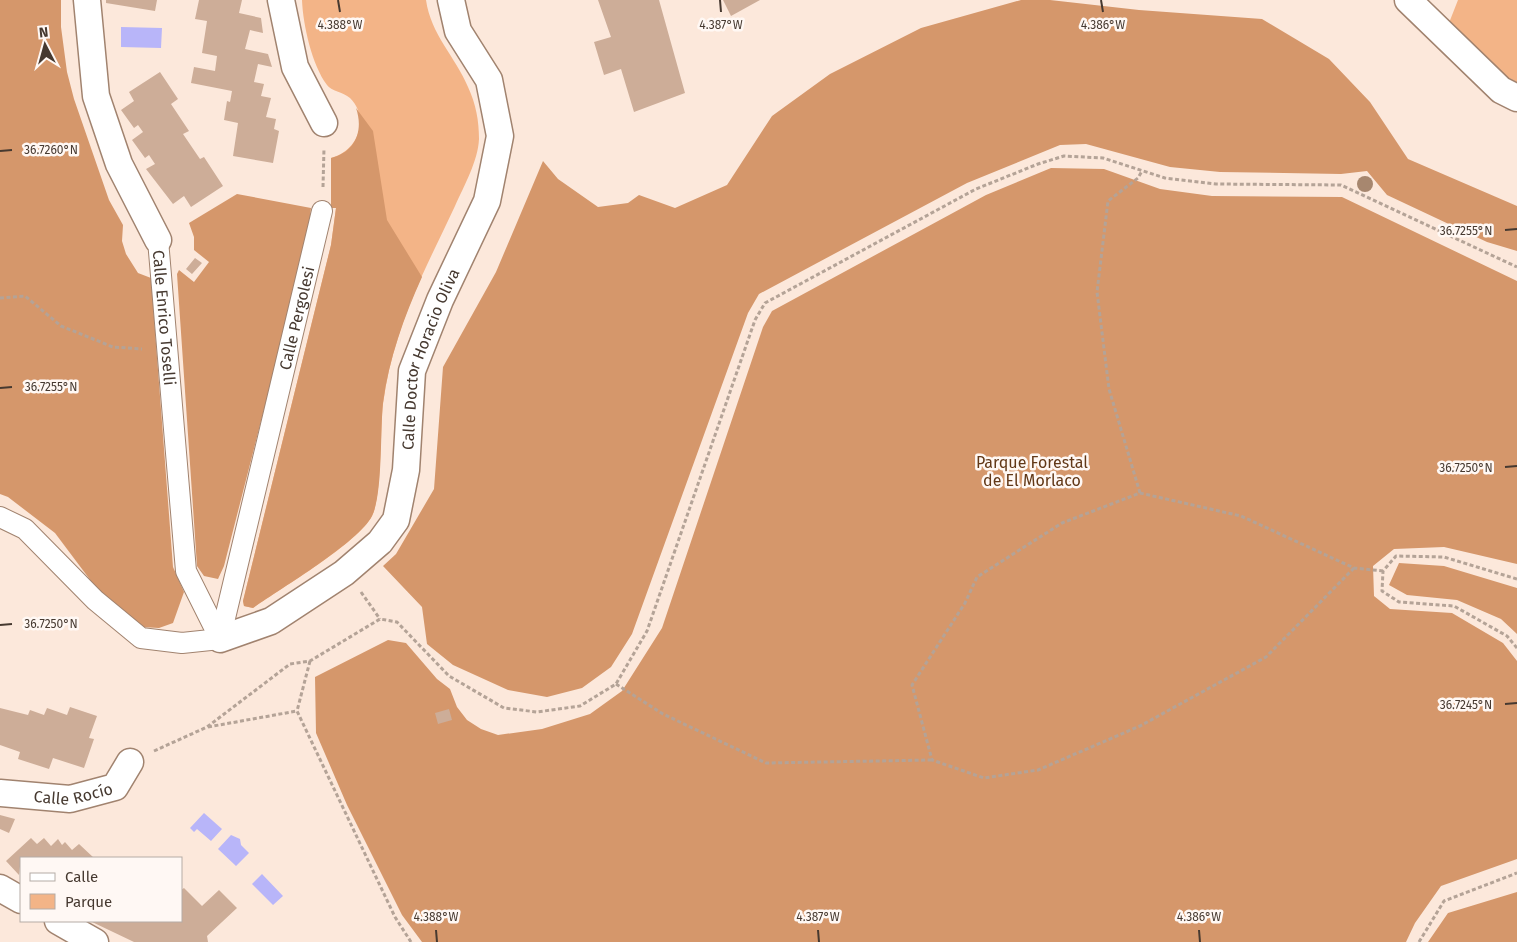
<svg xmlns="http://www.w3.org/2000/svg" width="1517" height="942" font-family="'Fira Sans',sans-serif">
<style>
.green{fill:#f3b487}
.forest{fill:#d5976b}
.water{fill:#b8b5f9}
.building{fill:#cdad98}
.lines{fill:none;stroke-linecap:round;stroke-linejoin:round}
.pedestrian-casing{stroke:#a1836f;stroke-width:22}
.minor-casing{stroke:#a1836f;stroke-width:29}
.path{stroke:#b4a397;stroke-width:3;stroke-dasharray:4 2.5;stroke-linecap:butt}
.pedestrian{stroke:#fff;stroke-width:20}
.minor{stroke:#fff;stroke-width:26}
.tree{fill:#a7876f}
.ticks{fill:none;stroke:#463930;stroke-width:2}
.labels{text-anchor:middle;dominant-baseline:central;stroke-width:5;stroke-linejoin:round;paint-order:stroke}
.street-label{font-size:16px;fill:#463930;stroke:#fff8f4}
.park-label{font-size:16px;fill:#623817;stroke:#fff8f4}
.ticks-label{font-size:12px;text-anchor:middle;fill:#463930;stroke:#fff8f4;stroke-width:5;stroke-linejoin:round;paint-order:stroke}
</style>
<rect width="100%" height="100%" fill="#fce8db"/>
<!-- green -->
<path class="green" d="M302,0h124c5,35 29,56 42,87 8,17 11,34 11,52 -1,22 -15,47 -24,67 -20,43 -43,86 -57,132 -7,21 -12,43 -15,66 -3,25 -1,93 -11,112 -15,28 -91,72 -119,92l-9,-2 -1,-5 88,-356 5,-37h-5v-50c26,-6 40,-39 19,-60 -7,-6 -19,-7 -23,-13 -15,-20 -24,-60 -25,-85z
M1458,0h59v90l-70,-62z"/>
<!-- forest -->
<path class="forest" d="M0,0h61v27l6,45 7,27 35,101 14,25 -1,16 4,13 12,19 13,5 22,289 11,25 -11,31 -14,5 -17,-1 -45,-38 -42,-56 -47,-36 -8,-3z
M1021,0h29l89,10 123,9 67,40 41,43 38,57 109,47v45l-30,-9 -100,-47 -20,-24 -26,3 -121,-2 -50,-5 -84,-23 -26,1 -93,38 -208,111 -11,19 -116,321 -21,33 -29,21 -35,9 -39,-7 -55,-25 -26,-21 -5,-37 -39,-41 13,-12 38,-65 9,-122 53,-95 47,-111 15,18 40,28 30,-4 11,-8 36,13 52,-23 45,-69 58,-42 91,-46z
M356,108l17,23 14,89 35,57c-18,40 -33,81 -39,126 -3,27 0,91 -11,113 -13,26 -92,73 -119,92l-9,-2 -1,-5 88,-356 5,-37h-5v-50c24,-6 33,-27 25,-50z
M1051,168l53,1 56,20 52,7 130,1 175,84v283l-73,-17 -50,2 -21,17 1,30 16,13 62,4 51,30 14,18v198l-76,27 -26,37 -9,19h-984l-20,-27 -55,-110 -31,-72 -1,-56 73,-37 18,3 31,36 13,10 7,18 10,13 14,9 17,6 44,-6 48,-15 32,-23 40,-63 101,-301 9,-16 214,-116z
M237,194l74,14 -3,29 -84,329 -6,13 -14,-3 -7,-10 -20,-292 2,-4 15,12 15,-20 -15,-12v-13l-5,-14z
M1399,563l45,3 73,22v46l-16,-15 -44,-19 -50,-5 -18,-10z
M1517,892v50h-89l20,-29z"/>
<!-- water -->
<path class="water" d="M121,27l41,1 -1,20 -40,-1z
M204,813l18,16 -11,12 -14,-12 -3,3 -4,-4z
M231,835l9,4 1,6 8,8 -13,13 -18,-17z
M262,874l21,22 -10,9 -21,-21z"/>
<!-- building -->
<path class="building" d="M106,0h51l-2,11 -49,-8z
M199,0h43l-3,13 22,5 2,15 -13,-3 -5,19 23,5 4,13 -14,-3 -4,18 10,2 -3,12 10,2 -5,19 10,2 -2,10 5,2 -6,32 -40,-7 5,-33 -14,-3 3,-19 3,1 2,-11 -41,-8 3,-16 21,4 2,-15 -15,-3 5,-32 -12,-2z
M598,0h61l26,93 -51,19 -13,-43 -17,6 -10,-33 17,-5z
M723,0h37l-29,16z
M160,72l18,27 -7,5 18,27 -6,3 17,25 4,-2 19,29 -32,21 -7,-11 -11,8 -27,-35 9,-5 -6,-9 -4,3 -13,-18 11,-8 -5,-7 -4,3 -13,-18 13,-9 -5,-9z
M195,258l7,5 -10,11 -6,-5z
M70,707l27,9 -8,22 5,1 -10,29 -31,-10 -4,11 -31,-10 2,-7 -20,-7v-37l28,7 2,-5 14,5 3,-7 20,7z
M449,709l3,11 -14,4 -3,-11z
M0,815l15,4 -6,14 -9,-4z
M31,838l6,6 7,-6 7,8 7,-7 4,6 3,-3 7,8 7,-6 15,14h-73l-2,17 -13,-14z
M184,888l18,18 17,-16 18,18 -30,28 1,6h-74l-44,-21h91v-31z"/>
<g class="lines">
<defs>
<g id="pedestrian">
<path id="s1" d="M158,240l28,331 34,68"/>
<path d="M0,517l25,12 70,71 46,38 41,5 38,-4"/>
<path id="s2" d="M220,639l102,-428"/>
</g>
<g id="minor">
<path d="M87,0l9,96 23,68 39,76"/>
<path d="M281,0l14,67 29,56"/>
<path d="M1408,0l93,90 16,8"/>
<path id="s3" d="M220,639l51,-18 73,-48 36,-31 16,-22 10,-50 6,-99 28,-71 47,-99 13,-65 -11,-56 -31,-49 -7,-31"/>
<path id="s4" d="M0,793l70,6 45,-12 15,-25"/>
<path d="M0,888l21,12"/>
<path d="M58,921l37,21"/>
</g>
</defs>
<!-- pedestrian casing -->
<use href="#pedestrian" class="pedestrian-casing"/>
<!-- minor casing -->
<use href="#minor" class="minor-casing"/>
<!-- path -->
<path class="path" d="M323,187l1,-39
M0,298l25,-2 36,30 52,21 29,2
M1140,493l-31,-104 -12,-97 11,-91 30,-23 4,-7
M1354,568l-88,89 -126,69 -102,44 -54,8 -52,-18 -20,-75 53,-82 12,-26 85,-54 78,-30 101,23 113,52 29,3
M1517,579l-73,-22 -48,-1 -13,15 -1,20 17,11 55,4 53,30 10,12
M361,592l19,27
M310,661l-13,50 98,206 16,25
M616,684l47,30 103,49 166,-3
M208,727l89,-16
M154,751l53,-24 83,-63 20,-3 70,-42 17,3 52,54 55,32 33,4 43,-6 36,-22 31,-53 108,-311 10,-17 211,-114 62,-25 26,-8 39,2 62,20 51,6 125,1 176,82
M1419,942l25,-41 73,-28"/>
<!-- pedestrian -->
<use href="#pedestrian" class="pedestrian"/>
<!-- minor -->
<use href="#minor" class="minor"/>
</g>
<!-- trees -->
<circle class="tree" cx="1365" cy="184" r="8"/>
<!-- ticks -->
<path class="ticks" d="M338,0l2,12M720,0l1,12M1101,0l2,12M0,151l12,-1M1505,230l12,-1M0,388l12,-1M1505,467l12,-1M0,625l12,-1M1505,704l12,-1M436,930l1,12M818,930l1,12M1199,930l1,12"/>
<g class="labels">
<!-- street labels -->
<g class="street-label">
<text stroke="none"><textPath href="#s1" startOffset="78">Calle Enrico Toselli</textPath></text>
<text stroke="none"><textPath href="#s2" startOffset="330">Calle Pergolesi</textPath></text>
<text stroke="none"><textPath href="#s3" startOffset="382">Calle Doctor Horacio Oliva</textPath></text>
<text stroke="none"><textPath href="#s4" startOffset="74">Calle Rocío</textPath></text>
</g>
<!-- park labels -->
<g class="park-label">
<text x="1032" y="462">Parque Forestal<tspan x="1032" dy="18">de El Morlaco</tspan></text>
</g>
</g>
<g class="ticks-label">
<text x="340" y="29">4.388°W</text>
<text x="721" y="29">4.387°W</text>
<text x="1103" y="29">4.386°W</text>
<text x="51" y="154">36.7260°N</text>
<text x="1466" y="235">36.7255°N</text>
<text x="51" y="391">36.7255°N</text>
<text x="1466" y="472">36.7250°N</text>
<text x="51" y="628">36.7250°N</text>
<text x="1466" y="709">36.7245°N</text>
<text x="436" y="921">4.388°W</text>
<text x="818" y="921">4.387°W</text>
<text x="1199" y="921">4.386°W</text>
</g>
<!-- legend -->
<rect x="20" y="857" width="162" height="65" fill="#fff8f4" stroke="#b5aca6"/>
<rect x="30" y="873" width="25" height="8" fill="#ffffff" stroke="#b5aca6"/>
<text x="65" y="882" font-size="15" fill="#463930">Calle</text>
<rect x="30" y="894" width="25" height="15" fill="#f3b487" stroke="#b5aca6"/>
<text x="65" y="907" font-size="15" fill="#463930">Parque</text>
<!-- north arrow -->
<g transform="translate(45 45) rotate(354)" stroke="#fff8f4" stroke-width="4" paint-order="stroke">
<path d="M0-4L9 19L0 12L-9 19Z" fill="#463930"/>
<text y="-8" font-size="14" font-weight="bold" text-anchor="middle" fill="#463930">N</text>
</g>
</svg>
